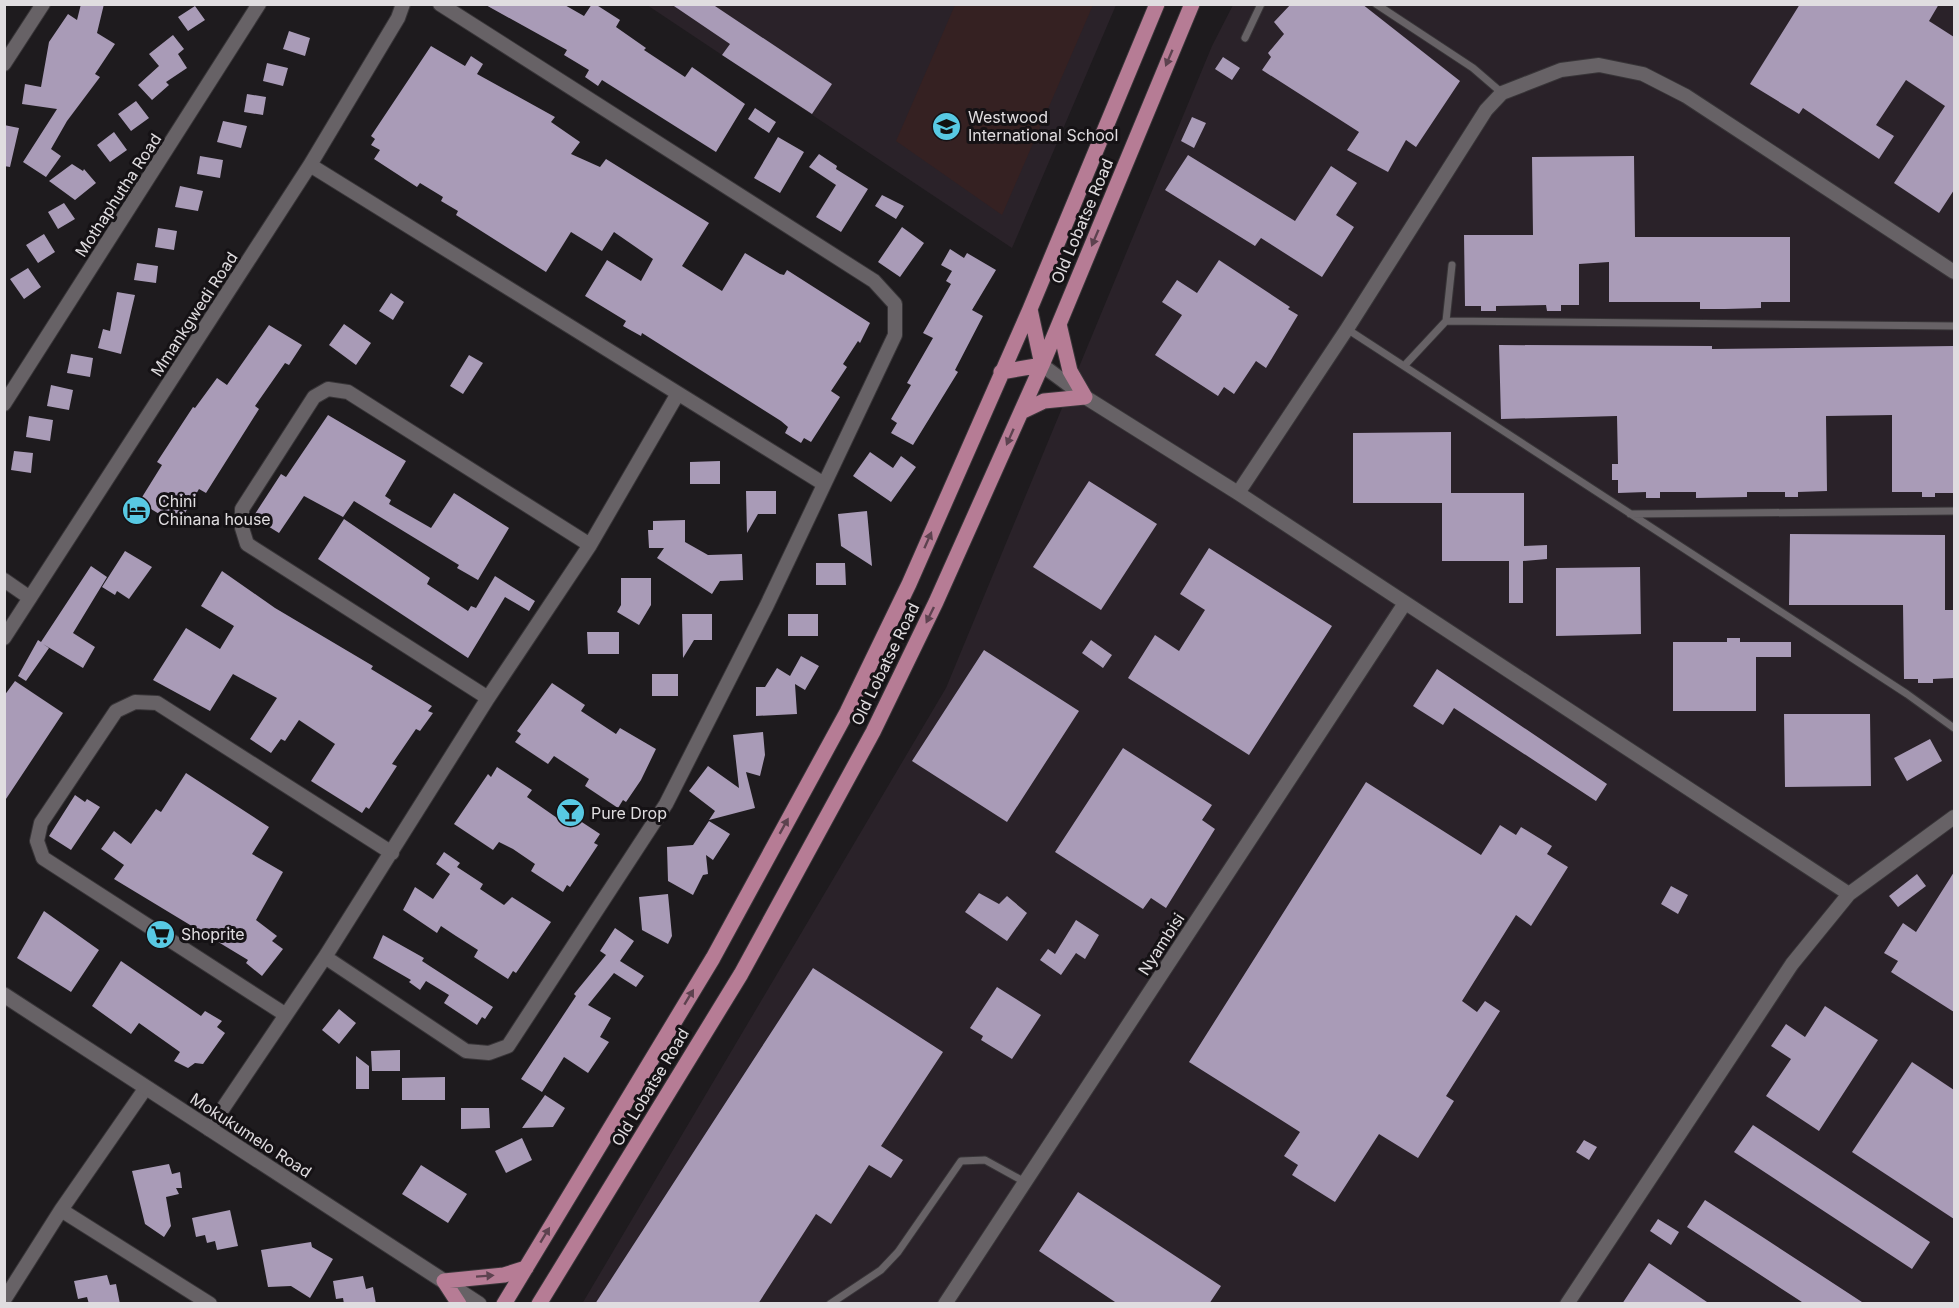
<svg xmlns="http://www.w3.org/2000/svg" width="1959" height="1308" font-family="Inter,sans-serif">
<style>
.built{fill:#2a2229}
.green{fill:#352122}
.building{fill:#a99bb7}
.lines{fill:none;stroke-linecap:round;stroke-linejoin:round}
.lane-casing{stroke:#383538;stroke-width:9}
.street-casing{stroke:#383538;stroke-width:16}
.secondary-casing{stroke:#383538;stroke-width:17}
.primary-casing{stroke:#383538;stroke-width:17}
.lane{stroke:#676266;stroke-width:7}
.street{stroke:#676266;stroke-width:14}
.secondary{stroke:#676266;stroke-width:15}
.primary{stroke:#b67c95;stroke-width:15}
.oneway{fill:#5d424f}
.labels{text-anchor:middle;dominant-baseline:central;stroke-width:6;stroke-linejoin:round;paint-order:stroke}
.poi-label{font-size:16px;fill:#e0dde0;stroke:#151215;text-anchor:start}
.street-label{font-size:16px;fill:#e0dde0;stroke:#151215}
</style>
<rect width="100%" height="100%" fill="#1e1b1e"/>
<!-- built -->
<path class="built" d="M647,5h469l-104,243z
M1233,5h721v1298l-1372,1 364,-616 266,-642z"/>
<!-- green -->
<path class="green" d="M955,5h138l-91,210 -106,-74z"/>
<!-- building -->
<path class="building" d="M81,4h23l-7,29 18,11 -20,30 5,3 -33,44 -16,28 10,7 -15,21 -23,-15 34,-53 -35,-5 3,-20 16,3 8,-45 19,-28 9,6z
M484,4h79l21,12 8,-12h3l25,16 -4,7 30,21 -2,2 41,27 7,-10 53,37 -29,48 -114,-72 -4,6 -13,-9 4,-7 -25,-15 3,-5z
M671,4h41l120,80 -20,30 -90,-59 8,-11z
M1291,4h71l98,77 -44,66 -10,-7 -18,32 -41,-22 12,-18 -97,-62 9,-13 -3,-4 16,-19 -10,-12z
M1800,4h139l-10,17 25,16v153l-15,23 -45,-30 51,-77 -39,-26 -30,45 18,11 -15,23 -76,-51 -4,6 -49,-30z
M195,6l10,14 -17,11 -10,-14z
M289,31l21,7 -5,18 -22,-7z
M173,35l11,14 -6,5 9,14 -21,14 3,3 -17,15 -14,-15 21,-19 -10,-12z
M431,46l34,20 6,-10 12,8 -6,10 78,43 -4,5 29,20 -9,12 29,13 6,-8 103,64 -27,43 40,25 23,-38 35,21 4,1 3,-5 83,53 -10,20 -2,-2 -15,23 4,3 -16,24 9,6 -29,45 -7,-4 -3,5 -16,-10 3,-6 -7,-6 -139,-88 -1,3 -18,-10 3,-5 -41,-25 22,-36 34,21 12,-22 -39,-27 -12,19 -31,-19 -25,40 -90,-57 2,-4 -17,-10 2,-4 -23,-14 -3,4 -43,-28 6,-9 -9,-5 4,-6 -4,-3z
M1223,57l17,11 -8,12 -17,-11z
M267,63l21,5 -5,18 -20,-5z
M247,94l19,3 -3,18 -19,-3z
M136,101l13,17 -18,13 -13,-17z
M755,108l21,14 -7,11 -21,-14z
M1192,117l14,6 -12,25 -13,-7z
M223,121l24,5 -6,22 -24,-6z
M4,125l15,3 -9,39 -6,-1z
M114,132l13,18 -17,12 -13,-17z
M778,137l26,15 -24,41 -26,-15z
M819,154l18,12 -1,3 32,20 -27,43 -25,-15 20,-32 -27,-18z
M1188,155l107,66 36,-55 26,17 -21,32 18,12 -32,50 -61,-39 -6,8 -90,-56z
M200,156l23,4 -3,18 -23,-4z
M1634,156l1,81h155v65h-29v6l-36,1h-25v-7h-91v-40l-30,2v41h-18v6h-14l-1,-6 -50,1v5h-15v-5h-16l-1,-71h69l-1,-78z
M72,164l11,7 1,-2 12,14 -21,17 -26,-19z
M180,186l23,5 -5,20 -23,-4z
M882,195l22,11 -8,13 -21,-13z
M64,203l11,16 -17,10 -10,-17z
M902,227l22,16 -24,34 -22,-15z
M158,228l19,3 -3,19 -19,-3z
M44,234l11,18 -17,11 -12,-18z
M950,249l14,9 3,-5 29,17 -24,40 11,6 -28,54 3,2 -45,73 -22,-12 6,-10 -6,-4 20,-34 -4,-2 26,-45 -10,-5 28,-49 -5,-3 6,-10 -11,-6z
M1219,260l71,47 -2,2 10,6 -32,53 -10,-7 -22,33 -10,-7 -6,9 -63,-41 27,-40 -20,-13 15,-22 20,13z
M137,263l21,3 -2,17 -22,-3z
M28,268l13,19 -17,12 -14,-20z
M117,292l18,3 -14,59 -23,-6 5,-19 7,2z
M391,293l13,9 -11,18 -14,-9z
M344,324l27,19 -15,22 -27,-20z
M269,325l33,20 -13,20 -4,-2 -30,43 4,3 -53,84 -7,-4 -21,36 -39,-23 23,-37 -5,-3 36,-55 2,1 22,-30 10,7z
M1499,345l213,1v3l242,-3v147h-19v4h-13v-5h-30v-77l-66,1 1,75 -29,1v5h-13v-5h-38v5l-51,1v-6h-36v6h-14v-6l-28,1v-13h-6v-16h6l-1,-48 -116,3z
M71,354l22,4 -3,19 -23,-4z
M469,355l14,8 -20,31 -13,-8z
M51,385l22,5 -4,20 -22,-4z
M328,415l78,46 -21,35 6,4 -2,4 42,24 23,-35 55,35 -31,52 -21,-12 2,-3 -105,-64 -11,16 -39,-21 -25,37 -26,-16 28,-43 5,3z
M29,416l24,4 -3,21 -24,-4z
M1451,432v61h73v53l23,-1v14l-24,2v42h-14v-42h-67v-58h-89v-70z
M14,451l19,2 -2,20 -20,-3z
M870,452l23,16 8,-12 15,11 -25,35 -38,-26z
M720,461v23h-30v-22z
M1089,481l68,43 -56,86 -68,-43z
M746,491h30v23h-18l-11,19z
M867,511l5,55 -31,-20 -3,-32z
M344,519l86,59 -3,6 41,27 3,-5 5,2 19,-32 40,25 -6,10 -24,-14 -37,61 -150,-99z
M685,520v22l23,13 34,-1 1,26 -23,1 -8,13 -55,-36 7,-10h-15l-1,-18h5v-9z
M1790,534l155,1v75h9v68l-21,1v4h-15v-4h-14l-1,-74h-114z
M1209,548l123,78 -83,129 -121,-77 27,-43 24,16 26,-41 -25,-16z
M125,551l27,16 -23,32 -12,-8 -2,4 -13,-8z
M816,563h29l1,22h-30z
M91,566l16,11 -34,56 22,14 -12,21 -40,-24 6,4 -23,33 -8,-5 20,-36 3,2z
M1640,567l1,67 -85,2v-68z
M222,571l53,37 98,58 -2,3 61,37 -4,5 5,2 -13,18 -4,-2 -24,35 5,2 -28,43 -3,-2 -4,6 -51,-32 24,-37 -36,-24 -14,21 -4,-2 -10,14 -21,-14 27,-41 -44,-24 -23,37 -57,-31 33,-52 34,21 14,-23 -33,-20z
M621,578h30v27l-12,20 -22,-13 4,-7z
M682,614h30v26h-18l-11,18z
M788,614h30v22h-30z
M587,632h32v22h-31z
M1727,638h13v4h51v15h-35v54h-83v-69h54z
M1091,640l21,15 -9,13 -21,-15z
M984,650l95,61 -72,111 -95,-61z
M801,656l18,10 -14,24 -10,-6 2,30 -41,2v-29h9l12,-19 13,8z
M1437,669l170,115 -11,17 -142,-93 -11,17 -30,-19z
M652,674h26v22h-26z
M15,681l48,32 -59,89v-106z
M552,683l33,22 -4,6 35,23 4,-6 36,21 -15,31 -15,22 -3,-2 -5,8 -33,-22 4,-7 -35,-23 -6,8 -33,-22 6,-8 -4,-3z
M1784,714h86l1,72 -86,1z
M763,732l2,23 -5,21 -14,-4 9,36 -46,12 6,-9 -26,-20 19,-25 31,22 -6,-53z
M1930,739l12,22 -35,20 -13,-23z
M1123,748l89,57 -10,15 13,9 -49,79 -15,-10 -8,11 -88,-57z
M497,767l35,23 -5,7 33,23 5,-9 35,23 -6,9 4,2 -28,42 -3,-2 -4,7 -32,-21 4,-7 -22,-15 -14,-7 -6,8 -39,-26 34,-50 3,3z
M186,773l83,54 -17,27 31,18 -27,48 21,16 -5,5 11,8 -21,27 -16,-13 2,-3 -134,-81 10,-14 -23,-16 13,-18 17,13 25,-35 5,3z
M1366,782l115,73 19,-30 16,10 5,-8 31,19 -5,8 21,13 -37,59 -15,-11 -54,86 15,11 8,-11 15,10 -54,85 8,5 -36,57 -39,-24 -44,68 -43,-27 6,-10 -14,-9 16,-24 -111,-70z
M75,795l10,7 2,-3 13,8 -29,43 -22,-14z
M709,821l21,13 -17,26 -7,-5 2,19 -5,1 -10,20 -25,-14 -1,-34 26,-2z
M444,852l16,11 -3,4 26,17 -3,5 24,16 8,-8 39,25 -35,51 -3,-2 -5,8 -34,-22 4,-7 -22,-14 -15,-10 -4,7 -34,-23 12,-23 18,12 17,-25 -14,-10z
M1954,872v140l-63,-40 7,-11 -14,-8 19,-30 13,9z
M1917,874l9,12 -28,21 -9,-11z
M1671,886l17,9 -10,19 -17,-10z
M979,893l20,11 8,-8 20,17 -20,28 -42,-29z
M668,894l4,42 -4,8 -26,-14 -3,-33z
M44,911l55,39 -28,42 -54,-34z
M1076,920l23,15 -14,24 -9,-6 -15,22 -21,-15 8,-11 7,5z
M615,928l19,13 -14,20 24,15 -8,11 -22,-14 -26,32 23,13 -11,19 9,5 -21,31 -24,-16 -22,35 -21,-13 55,-83 -2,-2 32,-39 -6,-4z
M383,935l41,23 -2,3 71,46 -8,12 -3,-2 -5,8 -33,-22 5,-8 -23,-14 -6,9 -11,-8 2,-2 -38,-22z
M121,961l80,55 4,-5 17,10 -5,6 8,6 -22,31 -8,-1 -7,5 -14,-7 6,-9 -41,-29 -8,11 -39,-28z
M813,968l130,84 -62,94 22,14 -12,18 -22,-13 -38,59 -15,-10 -58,90h-163z
M997,987l44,28 -29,44 -31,-19 2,-4 -13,-8z
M1825,1006l53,34 -59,91 -53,-35 25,-37 -20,-13 15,-22 19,13z
M339,1009l17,14 -17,21 -17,-14z
M400,1050v21h-28l-1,-20z
M356,1056l13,10v23h-13z
M1912,1062l42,28v129l-102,-67z
M445,1077v23h-43v-22z
M545,1095l20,13 -12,19 -31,1z
M461,1108h28l1,20 -29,1z
M1753,1125l177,117 -18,27 -178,-117z
M522,1138l10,22 -26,13 -11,-22z
M1584,1140l13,7 -8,13 -13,-8z
M169,1164l3,10 8,-2 2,16h-6l3,6 -13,3 5,29 -7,11 -19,-13 -13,-53z
M421,1165l46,29 -19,29 -46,-29z
M1078,1192l143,94 -12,18h-91l-79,-53z
M1705,1200l59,38 101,66h-60l-118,-77z
M230,1210l8,36 -21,4 -2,-9 -8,2 -2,-8 -9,2 -4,-19z
M1658,1219l21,13 -8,13 -21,-14z
M311,1242l1,5 21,12 -23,39 -19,-12 -23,1 -7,-37z
M1649,1263l61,41h-88z
M107,1275l3,10 6,-1 4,20h-31l-2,-7 -9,2 -4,-18z
M363,1276l3,13 7,-2 3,17h-32l-1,-6 -7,1 -3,-18z"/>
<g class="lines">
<defs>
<path id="lane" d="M1376,4l97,64 29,25
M1245,38l16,-34
M1446,321l508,5
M1347,329l560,365 47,34
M1404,366l42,-45 6,-56
M1630,514l324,-3
M830,1304l51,-34 17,-18 63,-91 24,-1 40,22"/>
<path id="street" d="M4,64l39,-60
M310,165l514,319
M1042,365l43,32 153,96 611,401
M4,404l255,-400
M1238,493l109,-164 139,-219 16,-17 23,-9 36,-14 38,-5 44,9 43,22 268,176
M4,580l26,18
M4,638l306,-473 88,-147 5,-14
M488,698l-241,-154 -5,-16v-19l72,-112 14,-8 20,3 242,153
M325,957l141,94 23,2 19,-7 158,-242 100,-197 129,-272v-31l-21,-23 -434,-277
M286,1015l-243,-157 -6,-17 4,-18 75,-112 19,-9 22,1 235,150
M209,1129l116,-172 163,-259 102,-153 87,-150
M61,1210l149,94
M4,1300l57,-90 84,-121
M945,1304l460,-701
M1567,1304l225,-340 57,-70 105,-77"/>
<path id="secondary" d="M4,995l475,309"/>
<path id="primary" d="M1001,372l41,-7 -12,-56
M1021,412l23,-11 41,-4 -15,-26 -11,-47
M459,1304l-15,-23 60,-6 22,-7
M504,1304l209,-346 134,-246 62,-128 121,-275 127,-305
M539,1304l202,-330 132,-242 63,-130 106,-237 150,-361"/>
</defs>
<!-- lane casing -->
<use href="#lane" class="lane-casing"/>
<!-- street casing -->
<use href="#street" class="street-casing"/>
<!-- secondary casing -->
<use href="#secondary" class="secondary-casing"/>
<!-- primary casing -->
<use href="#primary" class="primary-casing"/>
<!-- lane -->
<use href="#lane" class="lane"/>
<!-- street -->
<use href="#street" class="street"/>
<!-- secondary -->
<use href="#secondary" class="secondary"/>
<!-- primary -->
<use href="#primary" class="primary"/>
</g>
<!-- one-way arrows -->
<defs><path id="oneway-solid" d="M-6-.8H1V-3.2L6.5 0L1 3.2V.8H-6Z" transform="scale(1.5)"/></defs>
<g class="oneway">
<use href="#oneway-solid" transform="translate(1169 58) rotate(113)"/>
<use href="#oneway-solid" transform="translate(1095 238) rotate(113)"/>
<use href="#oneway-solid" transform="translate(1010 437) rotate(114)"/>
<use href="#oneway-solid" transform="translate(928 540) rotate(-66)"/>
<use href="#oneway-solid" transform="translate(930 615) rotate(116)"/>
<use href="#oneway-solid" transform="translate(784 826) rotate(-61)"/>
<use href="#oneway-solid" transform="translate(689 997) rotate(-59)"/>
<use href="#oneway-solid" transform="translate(545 1235) rotate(-59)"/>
<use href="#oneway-solid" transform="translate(485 1276) rotate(-4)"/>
</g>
<!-- icons -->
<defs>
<symbol id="school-disc" viewBox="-11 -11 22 22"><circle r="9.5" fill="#58c9e3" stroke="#151215"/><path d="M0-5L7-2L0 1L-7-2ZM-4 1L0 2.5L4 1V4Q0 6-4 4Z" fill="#111"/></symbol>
<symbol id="hotel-disc" viewBox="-11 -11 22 22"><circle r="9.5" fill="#58c9e3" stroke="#151215"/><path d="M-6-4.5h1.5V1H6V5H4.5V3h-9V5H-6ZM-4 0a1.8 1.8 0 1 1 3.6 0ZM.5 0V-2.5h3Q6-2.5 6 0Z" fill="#111"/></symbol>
<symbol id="bar-disc" viewBox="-11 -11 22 22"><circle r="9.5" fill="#58c9e3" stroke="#151215"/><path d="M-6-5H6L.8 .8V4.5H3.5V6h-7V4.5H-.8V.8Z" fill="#111"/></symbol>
<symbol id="supermarket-disc" viewBox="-11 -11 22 22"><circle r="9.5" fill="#58c9e3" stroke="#151215"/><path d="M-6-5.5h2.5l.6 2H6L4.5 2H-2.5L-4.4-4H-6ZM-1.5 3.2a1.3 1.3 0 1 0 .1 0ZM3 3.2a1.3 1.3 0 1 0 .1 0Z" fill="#111"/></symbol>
</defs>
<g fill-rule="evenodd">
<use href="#school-disc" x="930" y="110" width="33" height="33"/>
<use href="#hotel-disc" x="120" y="494" width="33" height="33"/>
<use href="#bar-disc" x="554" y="796" width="33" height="33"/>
<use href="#supermarket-disc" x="144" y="918" width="33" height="33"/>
</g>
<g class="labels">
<!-- poi labels -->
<g class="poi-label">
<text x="968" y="117">Westwood<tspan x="968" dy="18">International School</tspan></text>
<text x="158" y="501">Chini<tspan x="158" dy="18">Chinana house</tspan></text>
<text x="591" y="813">Pure Drop</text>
<text x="181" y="934">Shoprite</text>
</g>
<!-- street labels -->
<g class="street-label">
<text transform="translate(118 195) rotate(-57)">Mothaphutha Road</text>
<text transform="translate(1082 221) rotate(-67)">Old Lobatse Road</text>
<text transform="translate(194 314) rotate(-57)">Mmankgwedi Road</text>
<text transform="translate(885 664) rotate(-64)">Old Lobatse Road</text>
<text transform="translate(1161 944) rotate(-57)">Nyambisi</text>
<text transform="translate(650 1087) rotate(-59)">Old Lobatse Road</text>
<text transform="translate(251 1135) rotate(33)">Mokukumelo Road</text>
</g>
</g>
<!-- border -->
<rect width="1959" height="1308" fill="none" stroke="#e0dde0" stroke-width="12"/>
</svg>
